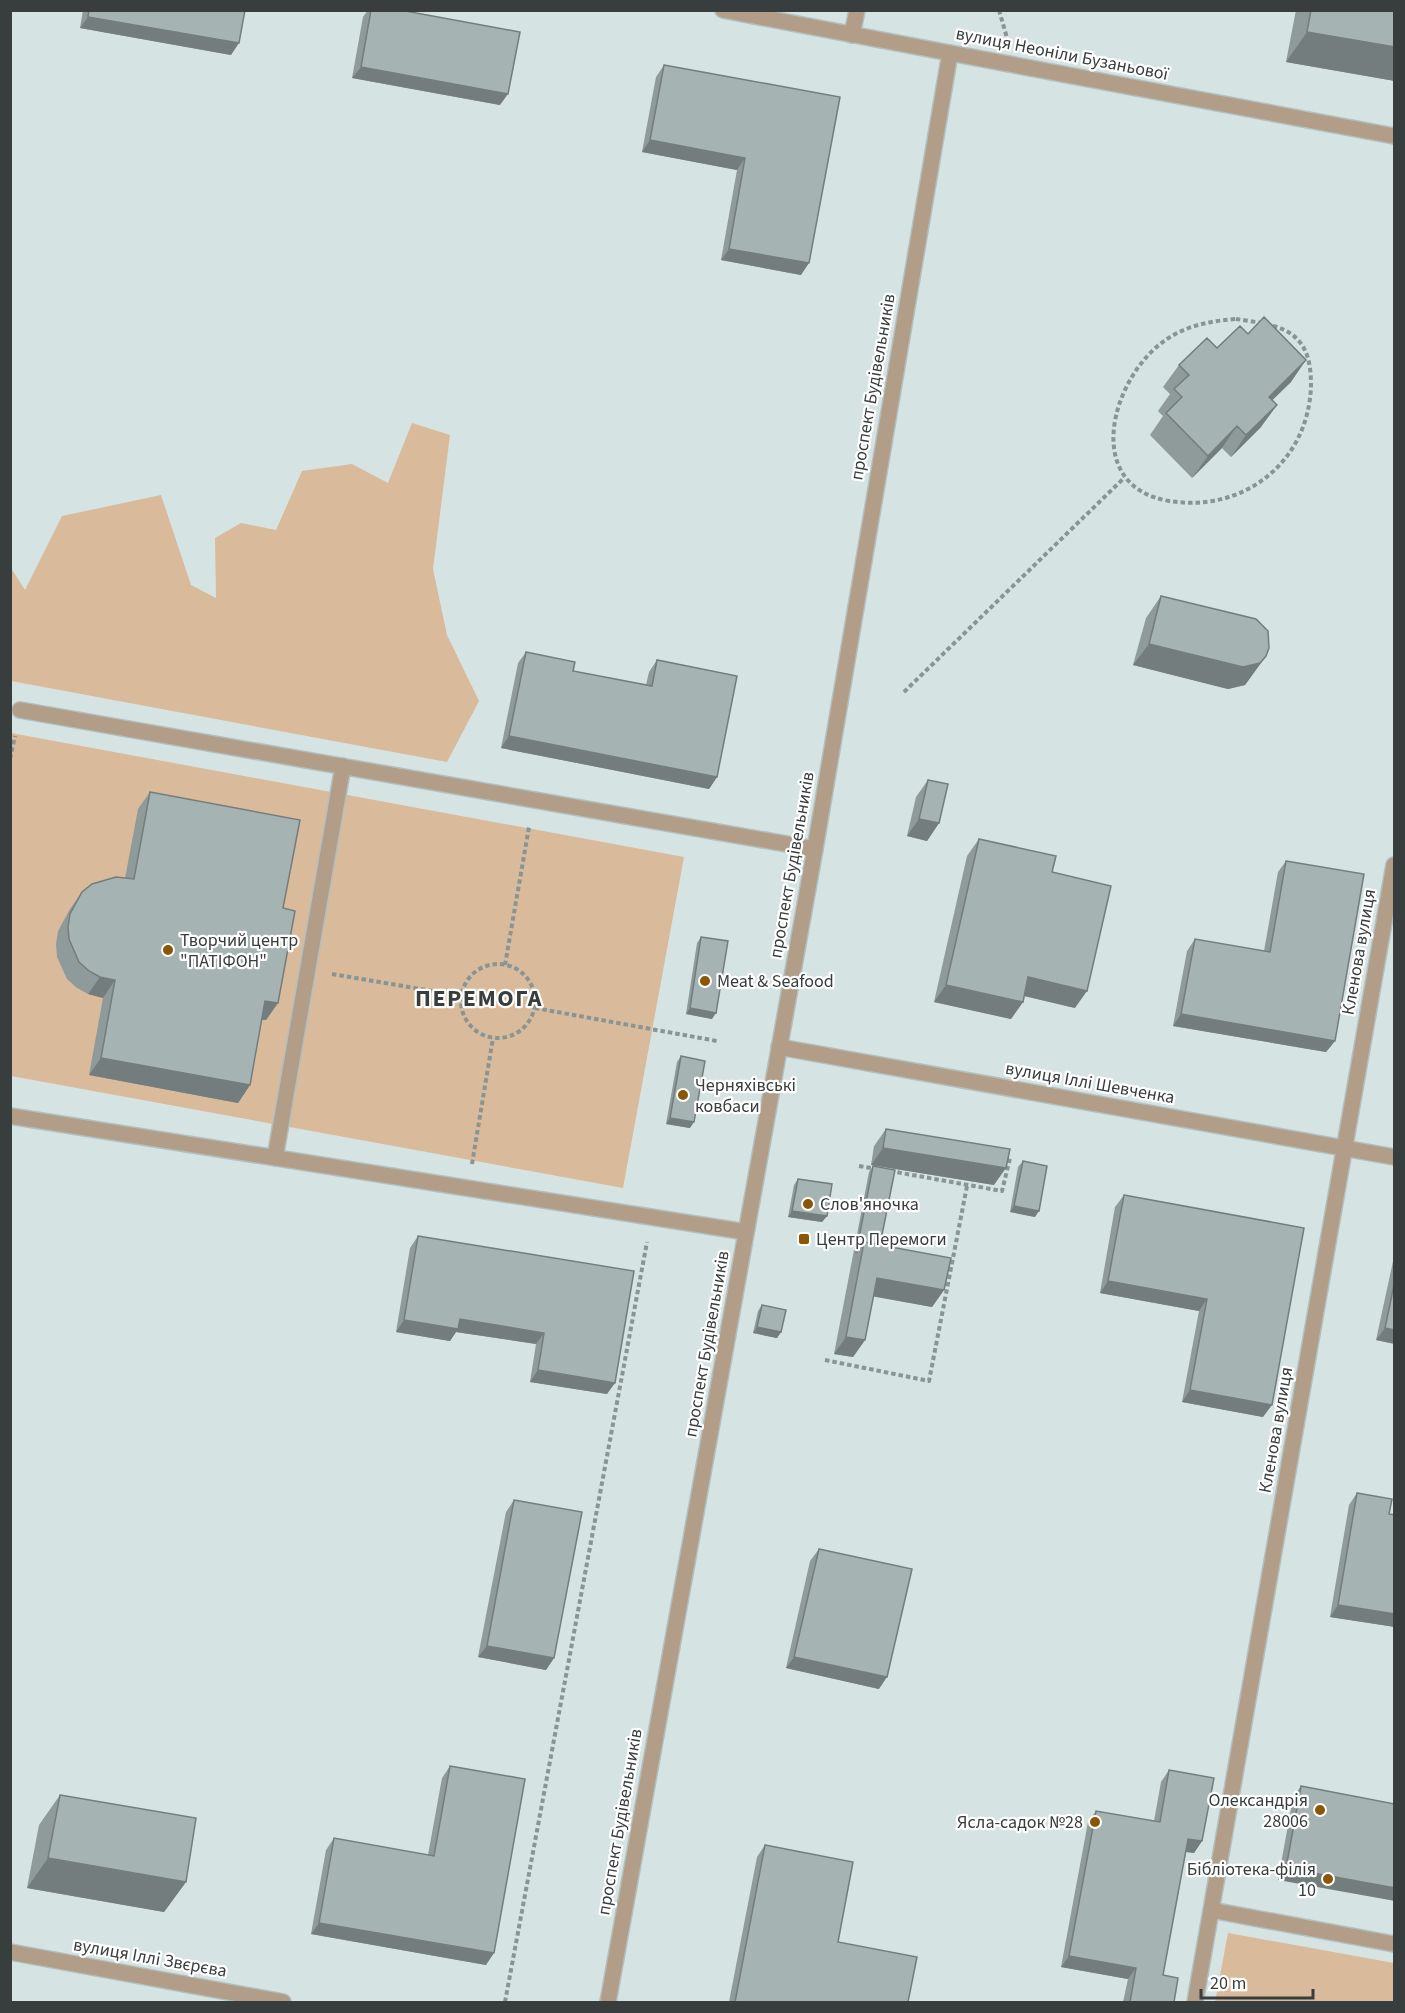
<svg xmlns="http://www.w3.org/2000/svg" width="1405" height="2013" font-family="'Source Sans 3',sans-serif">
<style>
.green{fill:#d9bb9b}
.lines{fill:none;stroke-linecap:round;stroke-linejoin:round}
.service-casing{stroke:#b2bfbf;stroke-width:18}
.minor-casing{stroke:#b2bfbf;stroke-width:18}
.tertiary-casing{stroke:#b2bfbf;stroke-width:18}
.path{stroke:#899494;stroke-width:4;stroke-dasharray:4.5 3;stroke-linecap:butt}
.service{stroke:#b19d88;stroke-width:15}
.minor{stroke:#b19d88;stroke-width:15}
.tertiary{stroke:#b19d88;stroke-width:15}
.wall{fill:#8f9a9a}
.shaded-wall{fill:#747d7d}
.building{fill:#a6b3b3;stroke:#747d7d;stroke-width:1.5}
.poi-dot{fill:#8b5605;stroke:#fff;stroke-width:2}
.labels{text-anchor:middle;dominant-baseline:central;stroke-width:4.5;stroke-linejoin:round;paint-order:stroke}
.street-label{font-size:18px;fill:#383e3e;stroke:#fff}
.poi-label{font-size:18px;fill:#383e3e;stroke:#fff;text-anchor:start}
.district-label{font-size:24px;font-weight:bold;letter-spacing:1.5px;fill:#383e3e;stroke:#fff}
</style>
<rect width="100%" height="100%" fill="#d5e3e3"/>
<!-- green -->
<path class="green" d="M412,423l38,12 -17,134 14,66 32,66 -32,61 -436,-81v-113l14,22 37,-74 99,-21 30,90 25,13 -1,-60 26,-15 35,7 26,-59 50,-7 36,19z
M11,733l673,124 -61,331 -612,-112z
M1228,1933l166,30v39h-179z"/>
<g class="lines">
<defs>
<path id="service" d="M852,35l5,-25
M20,710l795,139
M10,1116l736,116
M275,1158l68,-392"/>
<path id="minor" d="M950,53l444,83
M779,1047l615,110
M1211,1910l183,34
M10,1952l273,50
M1195,2002l199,-1137"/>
<path id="tertiary" d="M608,2002l207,-1153 135,-796 -227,-43"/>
</defs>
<!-- service casing -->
<use href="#service" class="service-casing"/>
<!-- minor casing -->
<use href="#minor" class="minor-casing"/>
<!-- tertiary casing -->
<use href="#tertiary" class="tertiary-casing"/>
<!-- path -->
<path class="path" d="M999,10l8,28
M1236,319c19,3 46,5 60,19 13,12 15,31 15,47 -2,77 -67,128 -142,116 -89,-15 -57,-126 -2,-162 21,-14 44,-18 69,-20z
M904,692l220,-214
M10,759l5,-23
M461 1001a37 37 0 1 1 74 0a37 37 0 1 1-74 0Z
M505,965l24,-138
M332,974l130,22
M535,1008l182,33
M472,1164l21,-126
M859,1166l17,3
M890,1171l112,20 8,-33
M825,1360l104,21 38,-195
M505,2002l142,-760"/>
<!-- service -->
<use href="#service" class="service"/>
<!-- minor -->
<use href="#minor" class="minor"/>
<!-- tertiary -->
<use href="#tertiary" class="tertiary"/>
</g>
<!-- wall -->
<path class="wall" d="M83,10h162l-14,45 -151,-27z
M368,10h32l100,95 -148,-27 11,-61z
M1296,10h99v71l-109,-19z
M664,65l176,32 -39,178 -80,-15 16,-90 -95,-18 14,-75z
M1248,334l43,48 -19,18 -11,27 -30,30 -9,-9 -30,30 -42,-43 13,-19 -5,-5 12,-17 -7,-7 16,-22z
M1161,596l105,60 -21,29 -17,4 -95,-24 13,-47z
M526,652l47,19 73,14 3,-13 8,-12 60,117 -8,12 -208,-41 17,-85z
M928,780l11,43 -12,18 -20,-5 9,-39z
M150,792l133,116 -5,95 -12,17h-4l-12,65 -12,18 -149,-28 14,-77 -15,-4 -11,-6 -10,-9 -10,-22 -1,-13 2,-13 12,-22 12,-17 43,-14 13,-69z
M979,839l73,33 23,136 -51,-12 -1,6 -12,17 -77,-17 33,-146z
M1286,861l49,180 -9,11 -153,-26 14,-75 8,-12 69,12 14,-79z
M701,937l11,82 -26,-5 11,-71z
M681,1056l9,72 -24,-4 11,-62z
M886,1129l108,56 -123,-20 3,-19z
M1023,1161l12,56 -25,-5 8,-45z
M873,1166l7,79 64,45 -12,17 -58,-11 -9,44 -12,17 -19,-3 35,-182z
M798,1179l29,37 -5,6 -34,-5 6,-32z
M1124,1195l180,33 -41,189 -81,-15 17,-91 -99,-18 15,-86z
M418,1236l216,35 -27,123 -77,-12 6,-38 -80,-12 -6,9 -54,-9 14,-84z
M1395,1252v92l-19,-4z
M762,1305l19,27 -4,6 -24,-5 5,-22z
M1357,1493l38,134 -65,-10 19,-112z
M514,1500l40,158 -8,12 -68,-13 28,-145z
M819,1549l60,140 -93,-21 24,-107z
M450,1766l36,199 -175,-31 15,-84 8,-12 94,17 14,-77z
M1169,1770l33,71 -8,12 -8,-1 -23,123 11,27h-51l5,-23 -67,-12 27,-145 8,-11 58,10 7,-39z
M1301,1786l94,18 -117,76 15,-82z
M60,1795l126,87 -22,30 -137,-24 12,-63z
M765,1845l73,97 70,60h-179l28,-145z"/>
<!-- shaded-wall -->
<path class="shaded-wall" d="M88,17l151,26 -8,12 -151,-27z
M1307,32l88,15v34l-109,-19z
M361,67l147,27 -8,11 -148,-27z
M650,140l95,18 -8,12 -95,-18z
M729,249l80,14 -8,12 -80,-15z
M1306,360l-15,22 -38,37 16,-22z
M1277,405l-16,22 -30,30 15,-22z
M1237,426l-15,22 -30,30 16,-22z
M1149,644l117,12 -21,29 -17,4 -95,-24z
M509,736l208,41 -8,12 -208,-41z
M919,819l20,4 -12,18 -20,-5z
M100,977l15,3 -12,18 -15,-4z
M1028,977l59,14 -12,17 -59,-14z
M946,985l77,17 -12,17 -77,-17z
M265,1001l13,2 -12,17 -13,-2z
M690,1008l26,5 -4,6 -26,-5z
M1181,1014l154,27 -9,11 -153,-26z
M101,1058l149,27 -12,18 -149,-28z
M670,1118l24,4 -4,6 -24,-4z
M883,1148l123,20 -12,17 -123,-20z
M1014,1206l25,5 -4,6 -25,-5z
M792,1211l35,5 -5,6 -34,-5z
M877,1278l67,12 -12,17 -67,-12z
M1108,1281l99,18 -8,12 -99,-18z
M460,1319l84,14 -8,11 -80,-12 -6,9 -54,-9 8,-12z
M757,1327l24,5 -4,6 -24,-5z
M1385,1328l10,2v14l-19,-4z
M846,1337l19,3 -12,17 -19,-3z
M538,1370l77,13 -8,11 -77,-12z
M1190,1390l82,15 -9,12 -81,-15z
M1338,1605l57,9v13l-65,-10z
M487,1646l67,12 -8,12 -68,-13z
M794,1657l93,20 -8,12 -93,-21z
M1188,1839l14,2 -8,12 -14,-2z
M48,1858l138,24 -22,30 -137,-24z
M1286,1868l109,20v13l-117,-21z
M319,1923l175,30 -8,12 -175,-31z
M1069,1956l67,12 -8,11 -67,-12z"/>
<!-- building -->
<path class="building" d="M89,10h156l-6,33 -151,-26z
M371,10h29l120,22 -12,62 -147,-27z
M1311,10h84v37l-88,-15z
M664,65l176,32 -31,166 -80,-14 16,-91 -95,-18z
M1264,317l42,43 -37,37 8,8 -31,30 -9,-9 -29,30 -42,-43 16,-16 -8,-8 15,-14 -10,-10 28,-27 10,10 23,-22 8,8z
M1161,596l95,23 12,12 1,17 -3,8 -6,7 -17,4 -94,-23z
M526,652l49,10 -2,9 79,15 5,-26 80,16 -20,101 -208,-41z
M928,780l20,4 -9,39 -20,-4z
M150,792l150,28 -17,88 12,3 -17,92 -13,-2 -15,84 -149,-27 14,-78 -15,-3 -11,-6 -10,-9 -10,-23 -1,-12 2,-13 12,-22 10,-8 24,-7 18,2z
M979,839l77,17 -4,16 59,14 -24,105 -59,-14 -5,25 -77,-17z
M1286,861l78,13 -29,167 -154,-27 14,-75 75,13z
M701,937l27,4 -12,72 -26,-5z
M681,1056l24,5 -11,61 -24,-4z
M886,1129l124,20 -4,19 -123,-20z
M1023,1161l24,5 -8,45 -25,-5z
M873,1166l22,4 -15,75 -16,-3 -8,11z
M798,1179l34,5 -5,32 -35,-5z
M1124,1195l180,33 -32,177 -82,-15 17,-91 -99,-18z
M418,1236l216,35 -19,112 -77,-13 6,-37 -84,-14 -2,10 -54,-9z
M864,1242l87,16 -7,32 -67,-12 -12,62 -19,-3z
M1395,1280v50l-10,-2z
M762,1305l24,5 -5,22 -24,-5z
M1357,1493l35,6 -3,15 6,1v99l-57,-9z
M514,1500l68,12 -28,146 -67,-12z
M819,1549l93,20 -25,108 -93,-20z
M450,1766l75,13 -31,174 -175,-30 15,-85 100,18z
M1169,1770l45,8 -12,63 -14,-2 -25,136 15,3 -4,24h-44l6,-34 -67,-12 27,-145 64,11z
M1301,1786l94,18v84l-109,-20z
M60,1795l136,23 -10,64 -138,-24z
M765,1845l88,17 -15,80 79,15 -9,45h-173z"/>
<!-- markers -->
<g class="poi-dot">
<circle cx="168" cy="950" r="6"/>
<circle cx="705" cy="981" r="6"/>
<circle cx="683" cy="1095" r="6"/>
<circle cx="808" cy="1204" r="6"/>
<rect x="798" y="1233" width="12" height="12" rx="3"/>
<circle cx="1320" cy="1810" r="6"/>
<circle cx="1095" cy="1822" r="6"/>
<circle cx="1328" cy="1879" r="6"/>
</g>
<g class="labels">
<!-- street labels -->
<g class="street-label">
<text transform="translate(1062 54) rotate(11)">вулиця Неоніли Бузаньової</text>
<text transform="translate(873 387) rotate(-80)">проспект Будівельників</text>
<text transform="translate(792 865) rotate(-80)">проспект Будівельників</text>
<text transform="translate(1359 952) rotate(-80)">Кленова вулиця</text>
<text transform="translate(1090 1083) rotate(10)">вулиця Іллі Шевченка</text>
<text transform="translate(707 1344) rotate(-80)">проспект Будівельників</text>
<text transform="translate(1276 1430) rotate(-80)">Кленова вулиця</text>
<text transform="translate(620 1822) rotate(-80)">проспект Будівельників</text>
<text transform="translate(150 1958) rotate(10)">вулиця Іллі Звєрєва</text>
</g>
<!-- poi labels -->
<g class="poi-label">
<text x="180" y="940">Творчий центр<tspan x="180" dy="21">"ПАТІФОН"</tspan></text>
<text x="717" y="981">Meat &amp; Seafood</text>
<text x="695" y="1085">Черняхівські<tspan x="695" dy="21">ковбаси</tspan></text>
<text x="820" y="1204">Слов'яночка</text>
<text x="816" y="1239">Центр Перемоги</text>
<text x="1308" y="1800" text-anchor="end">Олександрія<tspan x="1308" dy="21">28006</tspan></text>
<text x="1083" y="1822" text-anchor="end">Ясла-садок №28</text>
<text x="1316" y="1869" text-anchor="end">Бібліотека-філія<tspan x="1316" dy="21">10</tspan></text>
</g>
<!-- district labels -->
<g class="district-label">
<text x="479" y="998">ПЕРЕМОГА</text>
</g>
</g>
<!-- border -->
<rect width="1405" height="2013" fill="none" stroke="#383e3e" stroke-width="24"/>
<!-- scale -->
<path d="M1201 1989v9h112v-9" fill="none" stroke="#383e3e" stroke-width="3"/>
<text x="1210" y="1989" font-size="18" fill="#383e3e" stroke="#ffffff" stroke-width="4.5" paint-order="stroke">20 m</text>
</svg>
